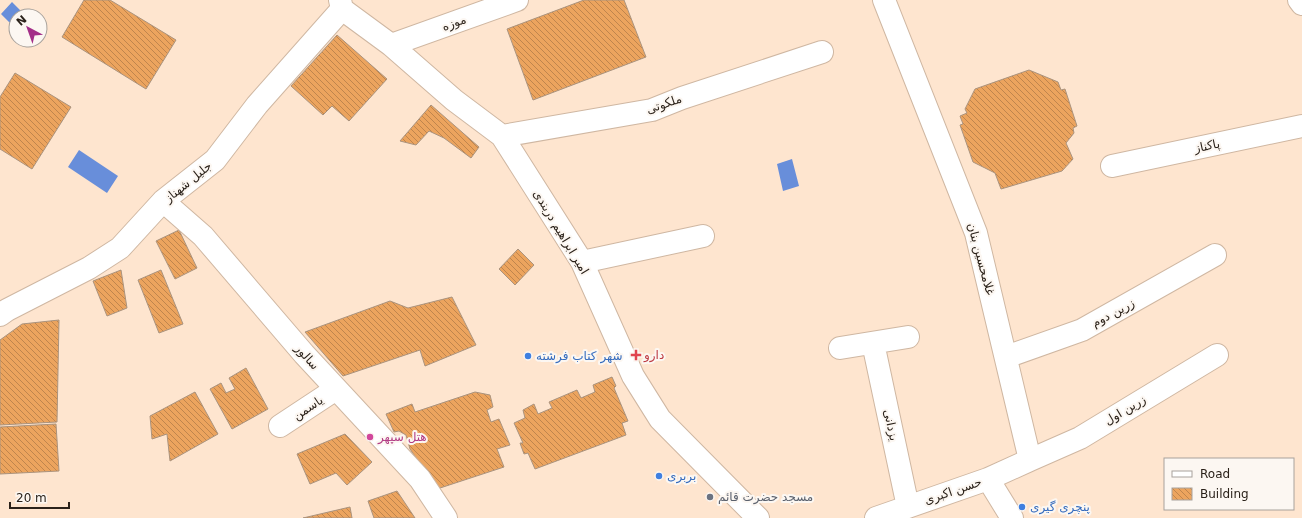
<svg xmlns="http://www.w3.org/2000/svg" width="1302" height="518" font-family="'DejaVu Sans','Noto Naskh Arabic',sans-serif">
<style>
.water{fill:#688eda}
.building{fill:url(#building-back-hatch);stroke:#aa937e}
.lines{fill:none;stroke-linecap:round;stroke-linejoin:round}
.minor-casing{stroke:#cfb7a2;stroke-width:24}
.minor{stroke:#fff;stroke-width:22}
.health-dot{fill:#e0444e;stroke:#fcf7f2;stroke-width:1.5}
.shop-dot{fill:#3f7fe0;stroke:#fcf7f2;stroke-width:1.5}
.hotel-dot{fill:#d1479c;stroke:#fcf7f2;stroke-width:1.5}
.worship-dot{fill:#6b7280;stroke:#fcf7f2;stroke-width:1.5}
.labels{text-anchor:middle;dominant-baseline:central;stroke-width:4;stroke-linejoin:round;paint-order:stroke}
.street-label{font-size:12px;fill:#2b221a;stroke:#fcf7f2}
.health-label{font-size:12px;fill:#be3a42;stroke:#fcf7f2;text-anchor:start}
.shop-label{font-size:12px;fill:#366cbe;stroke:#fcf7f2;text-anchor:start}
.hotel-label{font-size:12px;fill:#b23c85;stroke:#fcf7f2;text-anchor:start}
.worship-label{font-size:12px;fill:#5b616d;stroke:#fcf7f2;text-anchor:start}
</style>
<defs>
<pattern id="building-back-hatch" width="6" height="6" patternUnits="userSpaceOnUse"><rect width="6" height="6" fill="#eca45e"/><path d="M-1 5l2 2M0 0l6 6M5-1l2 2" fill="none" stroke="#bf854d"/></pattern>
</defs>
<rect width="100%" height="100%" fill="#fee5cf"/>
<!-- water -->
<path class="water" d="M12,2l14,14h-10v13l-15,-15z
M79,150l39,26 -11,17 -39,-26z
M792,159l7,27 -16,5 -6,-27z"/>
<!-- building -->
<path class="building" d="M84,0h26l66,40 -30,49 -84,-52z
M584,0h40l22,57 -113,43 -26,-71z
M337,35l50,44 -38,42 -17,-15 -9,9 -32,-29z
M1029,70l29,12 3,8 4,-1 12,37 -4,2 1,5 -8,10 7,16 -11,12 -61,18 -6,-16 -22,-11 -13,-37 3,-1 -3,-8 7,-3 -2,-4 10,-20z
M15,73l56,34 -39,62 -32,-20v-52z
M431,105l48,42 -8,11 -27,-20 -15,-7 -13,14 -16,-4z
M179,230l18,38 -22,11 -19,-38z
M518,249l16,16 -19,20 -16,-16z
M121,270l6,38 -20,8 -14,-35z
M161,270l22,54 -24,9 -21,-53z
M452,297l24,48 -51,21 -5,-16 -77,26 -38,-44 85,-31 18,7z
M59,320l-2,102 -57,3v-85l22,-16z
M246,368l22,41 -36,20 -22,-40 11,-6 5,10 9,-4 -6,-11z
M612,377l4,9 -2,2 14,33 -6,2 4,12 -91,34 -7,-16 -4,1 -4,-11h3l-9,-20 11,-5 -2,-8 11,-6 4,10 14,-6 -3,-6 28,-12 4,8 14,-6 -2,-7z
M195,392l23,42 -48,27 -3,-27 -15,5 -2,-23z
M475,392l15,3 3,12 -6,3 4,12 8,-3 11,26 -13,4 7,18 -67,22 -27,-40 -4,-14 -7,-4 -5,1 -8,-18 26,-10 3,8z
M56,424l3,47 -59,3v-47z
M345,434l27,28 -25,23 -11,-12 -26,11 -13,-30z
M397,491l18,27h-41l-6,-17z
M350,507l2,11h-49z"/>
<g class="lines">
<defs>
<path id="minor" d="M340,0l2,9 49,36 63,55 48,36 80,126 51,114 27,43 98,99
M1299,0l3,4
M391,45l126,-45
M502,136l150,-26 30,-12 140,-46
M1112,166l190,-40
M163,201l40,35 101,118 116,125 26,39
M582,262l121,-26
M0,315l7,-5 82,-42 31,-20 43,-47 52,-41 42,-55 85,-96
M873,343l35,164
M840,348l68,-11
M1006,357l76,-27 133,-75
M280,426l56,-37
M1030,460l50,-22 137,-83
M988,479l24,39
M876,518l112,-39 42,-19 -54,-227 -92,-233"/>
</defs>
<!-- minor casing -->
<use href="#minor" class="minor-casing"/>
<!-- minor -->
<use href="#minor" class="minor"/>
</g>
<!-- markers -->
<path class="health-dot" d="M634 349h4v4h4v4h-4v4h-4v-4h-4v-4h4z"/>
<g class="shop-dot">
<circle cx="528" cy="356" r="4"/>
<circle cx="659" cy="476" r="4"/>
<circle cx="1022" cy="507" r="4"/>
</g>
<circle class="hotel-dot" cx="370" cy="437" r="4"/>
<circle class="worship-dot" cx="710" cy="497" r="4"/>
<g class="labels">
<!-- street labels -->
<g class="street-label">
<text transform="translate(454 23) rotate(-20)">موزه</text>
<text transform="translate(664 104) rotate(-19)">ملکوتی</text>
<text transform="translate(1207 146) rotate(-12)">پاکناز</text>
<text transform="translate(188 182) rotate(-39)">جلیل شهناز</text>
<text transform="translate(561 232) rotate(59)">امیر ابراهیم دربندی</text>
<text transform="translate(981 259) rotate(75)">غلامحسین بنان</text>
<text transform="translate(1113 313) rotate(-28)">زرین دوم</text>
<text transform="translate(307 357) rotate(48)">سالور</text>
<text transform="translate(308 408) rotate(-34)">یاسمن</text>
<text transform="translate(1125 410) rotate(-31)">زرین اول</text>
<text transform="translate(891 425) rotate(78)">یزدانی</text>
<text transform="translate(953 491) rotate(-19)">حسن اکبری</text>
</g>
<!-- health labels -->
<g class="health-label">
<text x="644" y="355">دارو</text>
</g>
<!-- shop labels -->
<g class="shop-label">
<text x="536" y="356">شهر کتاب فرشته</text>
<text x="667" y="476">بربری</text>
<text x="1030" y="507">پنچری گیری</text>
</g>
<!-- hotel labels -->
<g class="hotel-label">
<text x="378" y="437">هتل سپهر</text>
</g>
<!-- worship labels -->
<g class="worship-label">
<text x="718" y="497">مسجد حضرت قائم</text>
</g>
</g>
<!-- legend -->
<rect x="1164" y="458" width="130" height="52" fill="#fcf7f2" stroke="#a8a29c"/>
<rect x="1172" y="471" width="20" height="6" fill="#ffffff" stroke="#a8a29c"/>
<text x="1200" y="478" font-size="12" fill="#2b221a">Road</text>
<rect x="1172" y="488" width="20" height="12" fill="url(#building-back-hatch)" stroke="#a8a29c"/>
<text x="1200" y="498" font-size="12" fill="#2b221a">Building</text>
<!-- north arrow -->
<g transform="translate(28 28) rotate(319)"><circle r="19" fill="#fcf7f2" stroke="#a8a29c"/>
<path d="M0-3L7 15L0 10L-7 15Z" fill="#a32e88"/>
<text y="-6" font-size="11" font-weight="bold" text-anchor="middle" fill="#2b221a">N</text>
</g>
<!-- scale -->
<path d="M10 502v6h59v-6" fill="none" stroke="#2b221a" stroke-width="2"/>
<text x="16" y="502" font-size="12" fill="#2b221a" stroke="#fcf7f2" stroke-width="3" paint-order="stroke">20 m</text>
</svg>
